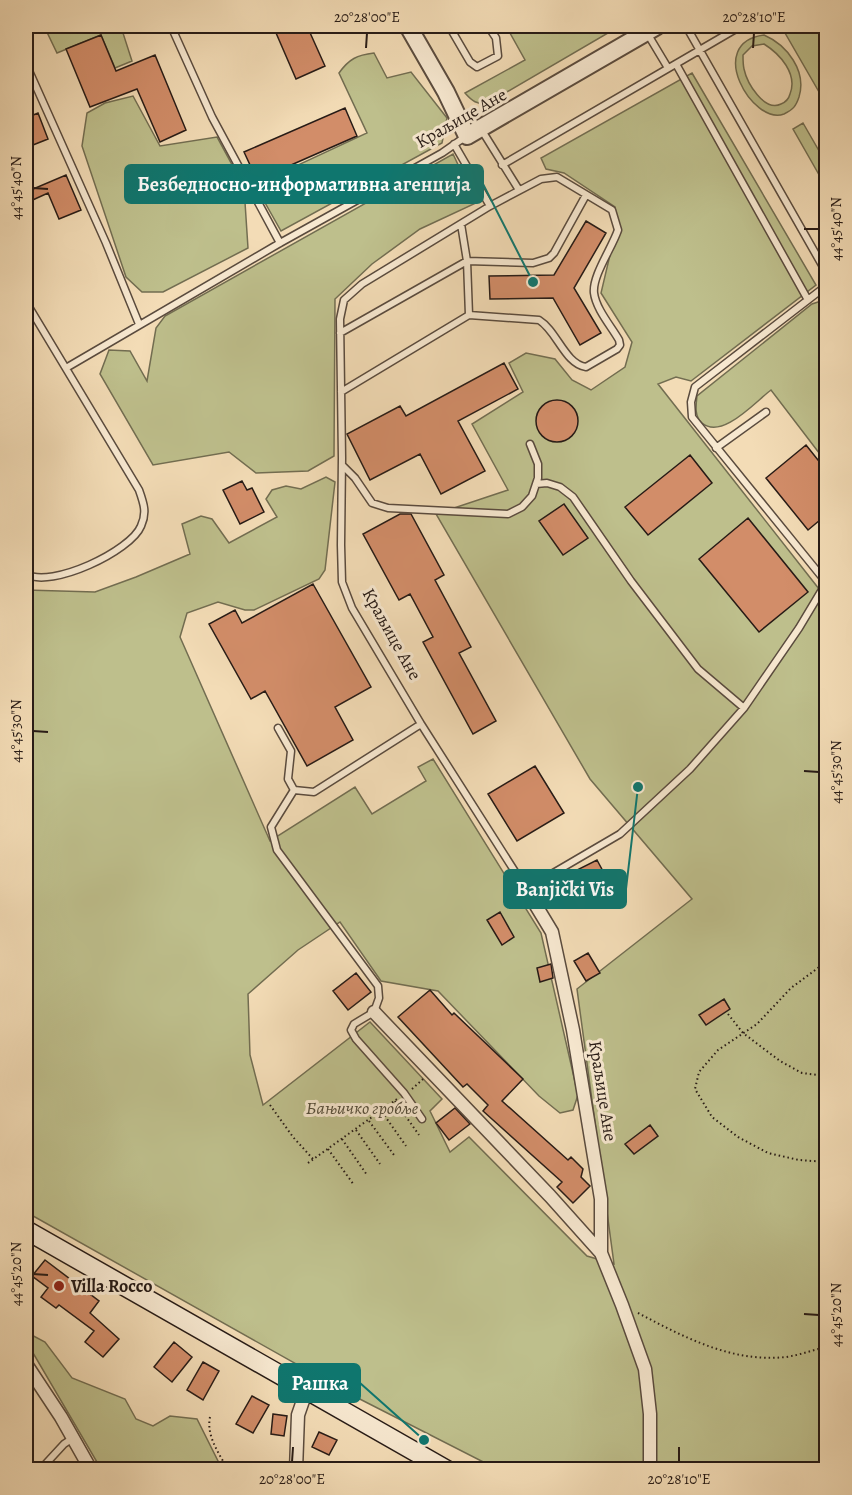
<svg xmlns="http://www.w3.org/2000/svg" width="852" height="1495" font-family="Alegreya,serif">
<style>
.green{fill:#bebf8c;stroke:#726d51;stroke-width:1.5;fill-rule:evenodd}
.building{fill:#d28d69;stroke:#271b16;stroke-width:1.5}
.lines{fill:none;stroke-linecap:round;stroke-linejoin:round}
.service-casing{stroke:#5a4b3e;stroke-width:9}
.minor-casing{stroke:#5a4b3e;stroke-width:15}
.tertiary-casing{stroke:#5a4b3e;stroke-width:20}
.secondary-casing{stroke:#271b16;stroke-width:21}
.path{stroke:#271b16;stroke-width:2;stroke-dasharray:1.5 3;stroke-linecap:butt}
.service{stroke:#f7e8d0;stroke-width:6}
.minor{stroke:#f7e8d0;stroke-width:12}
.tertiary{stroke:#f7e8d0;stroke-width:16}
.secondary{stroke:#f7e8d0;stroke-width:18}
.ticks{fill:none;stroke:#271b16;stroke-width:2}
.poi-dot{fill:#8f2418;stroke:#f7e8d0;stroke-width:2}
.labels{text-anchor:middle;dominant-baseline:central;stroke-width:6;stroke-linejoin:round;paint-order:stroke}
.street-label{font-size:18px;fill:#271b16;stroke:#f7e8d0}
.park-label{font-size:18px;font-style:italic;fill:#544c39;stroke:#f7e8d0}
.poi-label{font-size:18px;font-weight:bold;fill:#271b16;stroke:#f7e8d0;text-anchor:start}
.leader{fill:none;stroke:#0f766e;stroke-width:2}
.callout-dot{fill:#0f766e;stroke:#f7e8d0;stroke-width:2}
.callout{fill:#0f766e;stroke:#0f766e;stroke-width:2}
.callout-label{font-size:20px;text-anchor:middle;font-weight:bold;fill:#fff}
.neatline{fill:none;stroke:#271b16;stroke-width:2}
.ticks-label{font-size:15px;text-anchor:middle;fill:#271b16}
</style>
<rect width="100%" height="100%" fill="#f3dcb6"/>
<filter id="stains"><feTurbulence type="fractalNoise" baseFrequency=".00333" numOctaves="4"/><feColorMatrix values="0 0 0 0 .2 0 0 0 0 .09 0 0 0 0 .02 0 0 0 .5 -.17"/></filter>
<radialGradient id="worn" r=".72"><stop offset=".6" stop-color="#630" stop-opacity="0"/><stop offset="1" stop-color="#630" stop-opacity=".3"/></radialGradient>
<!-- green -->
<path class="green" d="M44,26h78v4l10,31 -17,7 -14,-33 -44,18z
M506,26h114l-132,77c-11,2 -16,-2 -23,-10l60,-33z
M781,26h45v78z
M764,35c23,10 43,36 35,62 -3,9 -6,13 -15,17 -31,12 -80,-71 -20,-79zM764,44c16,10 34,30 26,50 -1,4 -4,8 -9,10 -17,8 -34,-21 -37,-35 -1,-4 -1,-10 -1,-14l9,-9z
M374,53l13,25 24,-6 36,46 -5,25 -161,88 -26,-46 112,-52 -28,-60c10,-14 18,-18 35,-20z
M692,73l124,212 -125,96 -15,-4 -18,7 165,210 3,-3v874l-12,5 -317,-1 -151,-77 -320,-180v-622l69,2 41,-15 54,-23 -8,-30 19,-8 11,3 17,24 48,-26 -11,-18 6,-9 14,-4 15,3 25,-12 9,5 -10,88 -6,9 -65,31h-9l-27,-8 -31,11 -7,24 90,204 85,-54 17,27 54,-33 -8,-14 15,-8 108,174 37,162 -5,15 -13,3 -21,-17 -101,-105 -57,-10 -41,-59 -42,28 -50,44 2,61 13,50 107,-83 72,77 -12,12 20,41 19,-15 118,119 27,8 -37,-275 115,-90 -102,-120 -154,-265 72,-24 -36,-66 51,-32 -14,-29 17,-10 29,6 17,21 19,10 34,-23 7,-25 -31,-49 13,-55 1,-31 -51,-34 -18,-4 -5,-11z
M133,96l27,50 57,-9 27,50 4,61 -85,44h-21l-16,-15 -44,-131 5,-33 18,-10z
M803,123l23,40v24l-33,-58z
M453,154l23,49 -56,26 -48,35 -37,35 -1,157 -26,15 -52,2 -27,-21 -76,13 -53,-91 9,-24 21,1 17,30 9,-53 9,-12z
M821,301h5v161l-55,-72c-16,12 -49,50 -69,33 -8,-7 -6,-18 -5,-27l115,-92z
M26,1332l19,10 27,36 53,21 11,20 17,7 17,-10 27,3 25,50h-121l-75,-128z"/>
<!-- building -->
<path class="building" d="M273,26h34l18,40 -29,13z
M101,35l15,36 39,-16 31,75 -26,12 -23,-53 -47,18 -24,-58z
M345,108l12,28 -100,44 -13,-28z
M38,113l10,26 -15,6 -7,-19v-8z
M66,175l15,35 -22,9 -11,-26 -22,10v-11z
M586,221l20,12 -32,55 27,45 -21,12 -27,-47 -63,1 -1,-23 65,-1z
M504,363l14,26 -60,32 27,50 -44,23 -21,-40 -50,26 -23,-46 53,-28 6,10z
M536 421a21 21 0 1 1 42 0a21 21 0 1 1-42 0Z
M806,445l20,25v45l-18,15 -42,-52z
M690,455l22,28 -64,52 -23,-28z
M242,481l5,9 5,-2 12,24 -24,12 -17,-34z
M564,504l24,34 -25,17 -24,-34z
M400,514h11l33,61 -9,5 36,67 -12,6 37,68 -23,13 -50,-92 10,-5 -23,-43 -11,6 -36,-66z
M748,518l60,74 -49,40 -60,-73z
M313,584l58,103 -36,20 18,33 -46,26 -42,-75 -14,8 -42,-75 26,-14 7,13z
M535,766l29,47 -47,28 -29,-47z
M597,860l15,28 -22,12 -15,-29z
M500,912l14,25 -12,8 -15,-25z
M588,953l12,20 -14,8 -12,-20z
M551,964l2,14 -13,4 -3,-14z
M356,973l15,19 -23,18 -15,-19z
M430,990l22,25 2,-2 69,66 -21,22 66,59 3,-3 12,12 -2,8 9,9 -17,17 -16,-16 5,-5 -79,-71 5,-6 -21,-21 -4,3 -65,-70z
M724,999l6,10 -24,16 -7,-10z
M455,1108l15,16 -21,16 -13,-17z
M650,1125l8,11 -24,18 -9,-10z
M45,1260l54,41 -9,12 29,26 -16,18 -18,-15 9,-11 -35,-26 -3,3 -15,-11 7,-9 -16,-12z
M174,1342l18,15 -20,25 -18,-15z
M203,1362l16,9 -16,29 -16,-10z
M252,1396l17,9 -16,28 -17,-9z
M273,1414l14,2 -3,20 -13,-2z
M319,1432l18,8 -8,15 -17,-8z"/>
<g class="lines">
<defs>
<path id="service" d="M171,26l41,91 68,126
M449,26l21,36 7,5 21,-11 -2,-18 -8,-12
M686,26l140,246
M647,33l21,35
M676,64l132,236
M26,69l4,4 76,170 33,81
M481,129l38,61
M454,144l36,62
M502,165l239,-139
M461,224l6,37 2,54 70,5c18,11 26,44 47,47l31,-18 3,-4 -1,-5c-8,-14 -23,-31 -25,-47 -2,-17 18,-45 24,-63l-6,-20 -55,-33 -16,2 -51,27 -128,78 -18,16 -4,19 2,139 -1,87 1,37 10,26 69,116 105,165 94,-55 70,-65 54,-61 55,-80 27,-45
M826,286l-131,101 -4,15 1,15 134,165
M26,302l113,188c5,14 8,23 2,36 -10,25 -90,63 -115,48
M340,333l127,-72 66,2 16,-5 5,-5 32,-58
M66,368l214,-125 162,-90 23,-16
M341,392l128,-77
M716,448l50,-36
M342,465l13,13 17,25 16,5 120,6 14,-7 10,-11 6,-18v-14l-8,-20
M536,484l11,-1 13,4 13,10 58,84 67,88 46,39
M278,728l13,23 -3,28 6,11 20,2 107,-68
M294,790l-23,37 6,23 101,136 1,12 -5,14 -20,12 -3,6 5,9 48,54 18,26
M40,1470l24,-26 9,-6"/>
<path id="minor" d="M526,889l26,43 21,98 28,169v54
M374,1012l176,184 51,57 21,52 23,64 5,45v56
M26,1364l35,53 30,53
M296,1470l2,-55 9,-26"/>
<path id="tertiary" d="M408,26l38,66 21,44 190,-110"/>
<path id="secondary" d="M26,1230l421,240"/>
</defs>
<!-- service casing -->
<use href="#service" class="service-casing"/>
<!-- minor casing -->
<use href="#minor" class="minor-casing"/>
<!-- tertiary casing -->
<use href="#tertiary" class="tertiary-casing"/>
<!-- secondary casing -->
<use href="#secondary" class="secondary-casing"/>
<!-- path -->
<path class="path" d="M826,962l-35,26 -34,36 -39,26 -19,22 -4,17 17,28 26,20 30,16 31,7 27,2
M728,1014l15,19 37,28 22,12 24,3
M412,1089l11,-10
M395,1101l24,34
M270,1105l23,32 20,22
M382,1112l24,34
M369,1121l25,34
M356,1130l24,34
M342,1139l25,36
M328,1149l26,36
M308,1163l89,-64
M638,1313c46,24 94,50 148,44 14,-2 27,-7 40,-10
M210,1417c-4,19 9,36 18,53"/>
<!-- service -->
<use href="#service" class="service"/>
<!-- minor -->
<use href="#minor" class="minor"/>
<!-- tertiary -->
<use href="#tertiary" class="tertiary"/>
<!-- secondary -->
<use href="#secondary" class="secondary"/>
</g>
<!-- ticks -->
<path class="ticks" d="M366,48l1,-15M753,48l1,-15M33,188l15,1M804,229h15M33,731l15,1M804,771l15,1M33,1274l15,1M804,1314l15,1M292,1462l1,-15M679,1462v-15"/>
<!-- markers -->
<circle class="poi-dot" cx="59" cy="1286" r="6"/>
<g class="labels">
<!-- street labels -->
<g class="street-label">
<text transform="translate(461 118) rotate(-30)">Краљице Ане</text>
<text transform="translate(392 634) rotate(61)">Краљице Ане</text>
<text transform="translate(603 1091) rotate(81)">Краљице Ане</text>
</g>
<!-- park labels -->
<g class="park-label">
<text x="362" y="1108">Бањичко гробље</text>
</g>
<!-- poi labels -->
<g class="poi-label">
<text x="71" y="1286">Villa Rocco</text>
</g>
</g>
<!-- callouts -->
<path class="leader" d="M533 282L483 184M638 787L626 889M424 1440L360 1383"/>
<g class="callout-dot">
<circle cx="533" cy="282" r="6"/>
<circle cx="638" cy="787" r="6"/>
<circle cx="424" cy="1440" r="6"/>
</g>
<g class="callout">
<rect x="125" y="165" width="358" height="38" rx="6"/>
<rect x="504" y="870" width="122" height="38" rx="6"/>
<rect x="279" y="1364" width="81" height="38" rx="6"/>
</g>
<g class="callout-label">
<text x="304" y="191">Безбедносно-информативна агенција</text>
<text x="565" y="896">Banjički Vis</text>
<text x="320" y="1390">Рашка</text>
</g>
<!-- margin -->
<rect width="852" height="1495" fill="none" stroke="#f3dcb6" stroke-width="66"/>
<rect x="33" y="33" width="786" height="1429" class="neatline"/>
<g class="ticks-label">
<text x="367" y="22">20°28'00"E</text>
<text x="754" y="22">20°28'10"E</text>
<text transform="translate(16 188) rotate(-90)" y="5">44°45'40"N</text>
<text transform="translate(836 229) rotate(-90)" y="5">44°45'40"N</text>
<text transform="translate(16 731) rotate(-90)" y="5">44°45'30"N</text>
<text transform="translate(836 772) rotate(-90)" y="5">44°45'30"N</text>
<text transform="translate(16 1274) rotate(-90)" y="5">44°45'20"N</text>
<text transform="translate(836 1315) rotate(-90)" y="5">44°45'20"N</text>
<text x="292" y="1484">20°28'00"E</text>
<text x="679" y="1484">20°28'10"E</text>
</g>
<rect width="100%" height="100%" filter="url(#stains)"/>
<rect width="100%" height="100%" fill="url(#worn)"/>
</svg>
